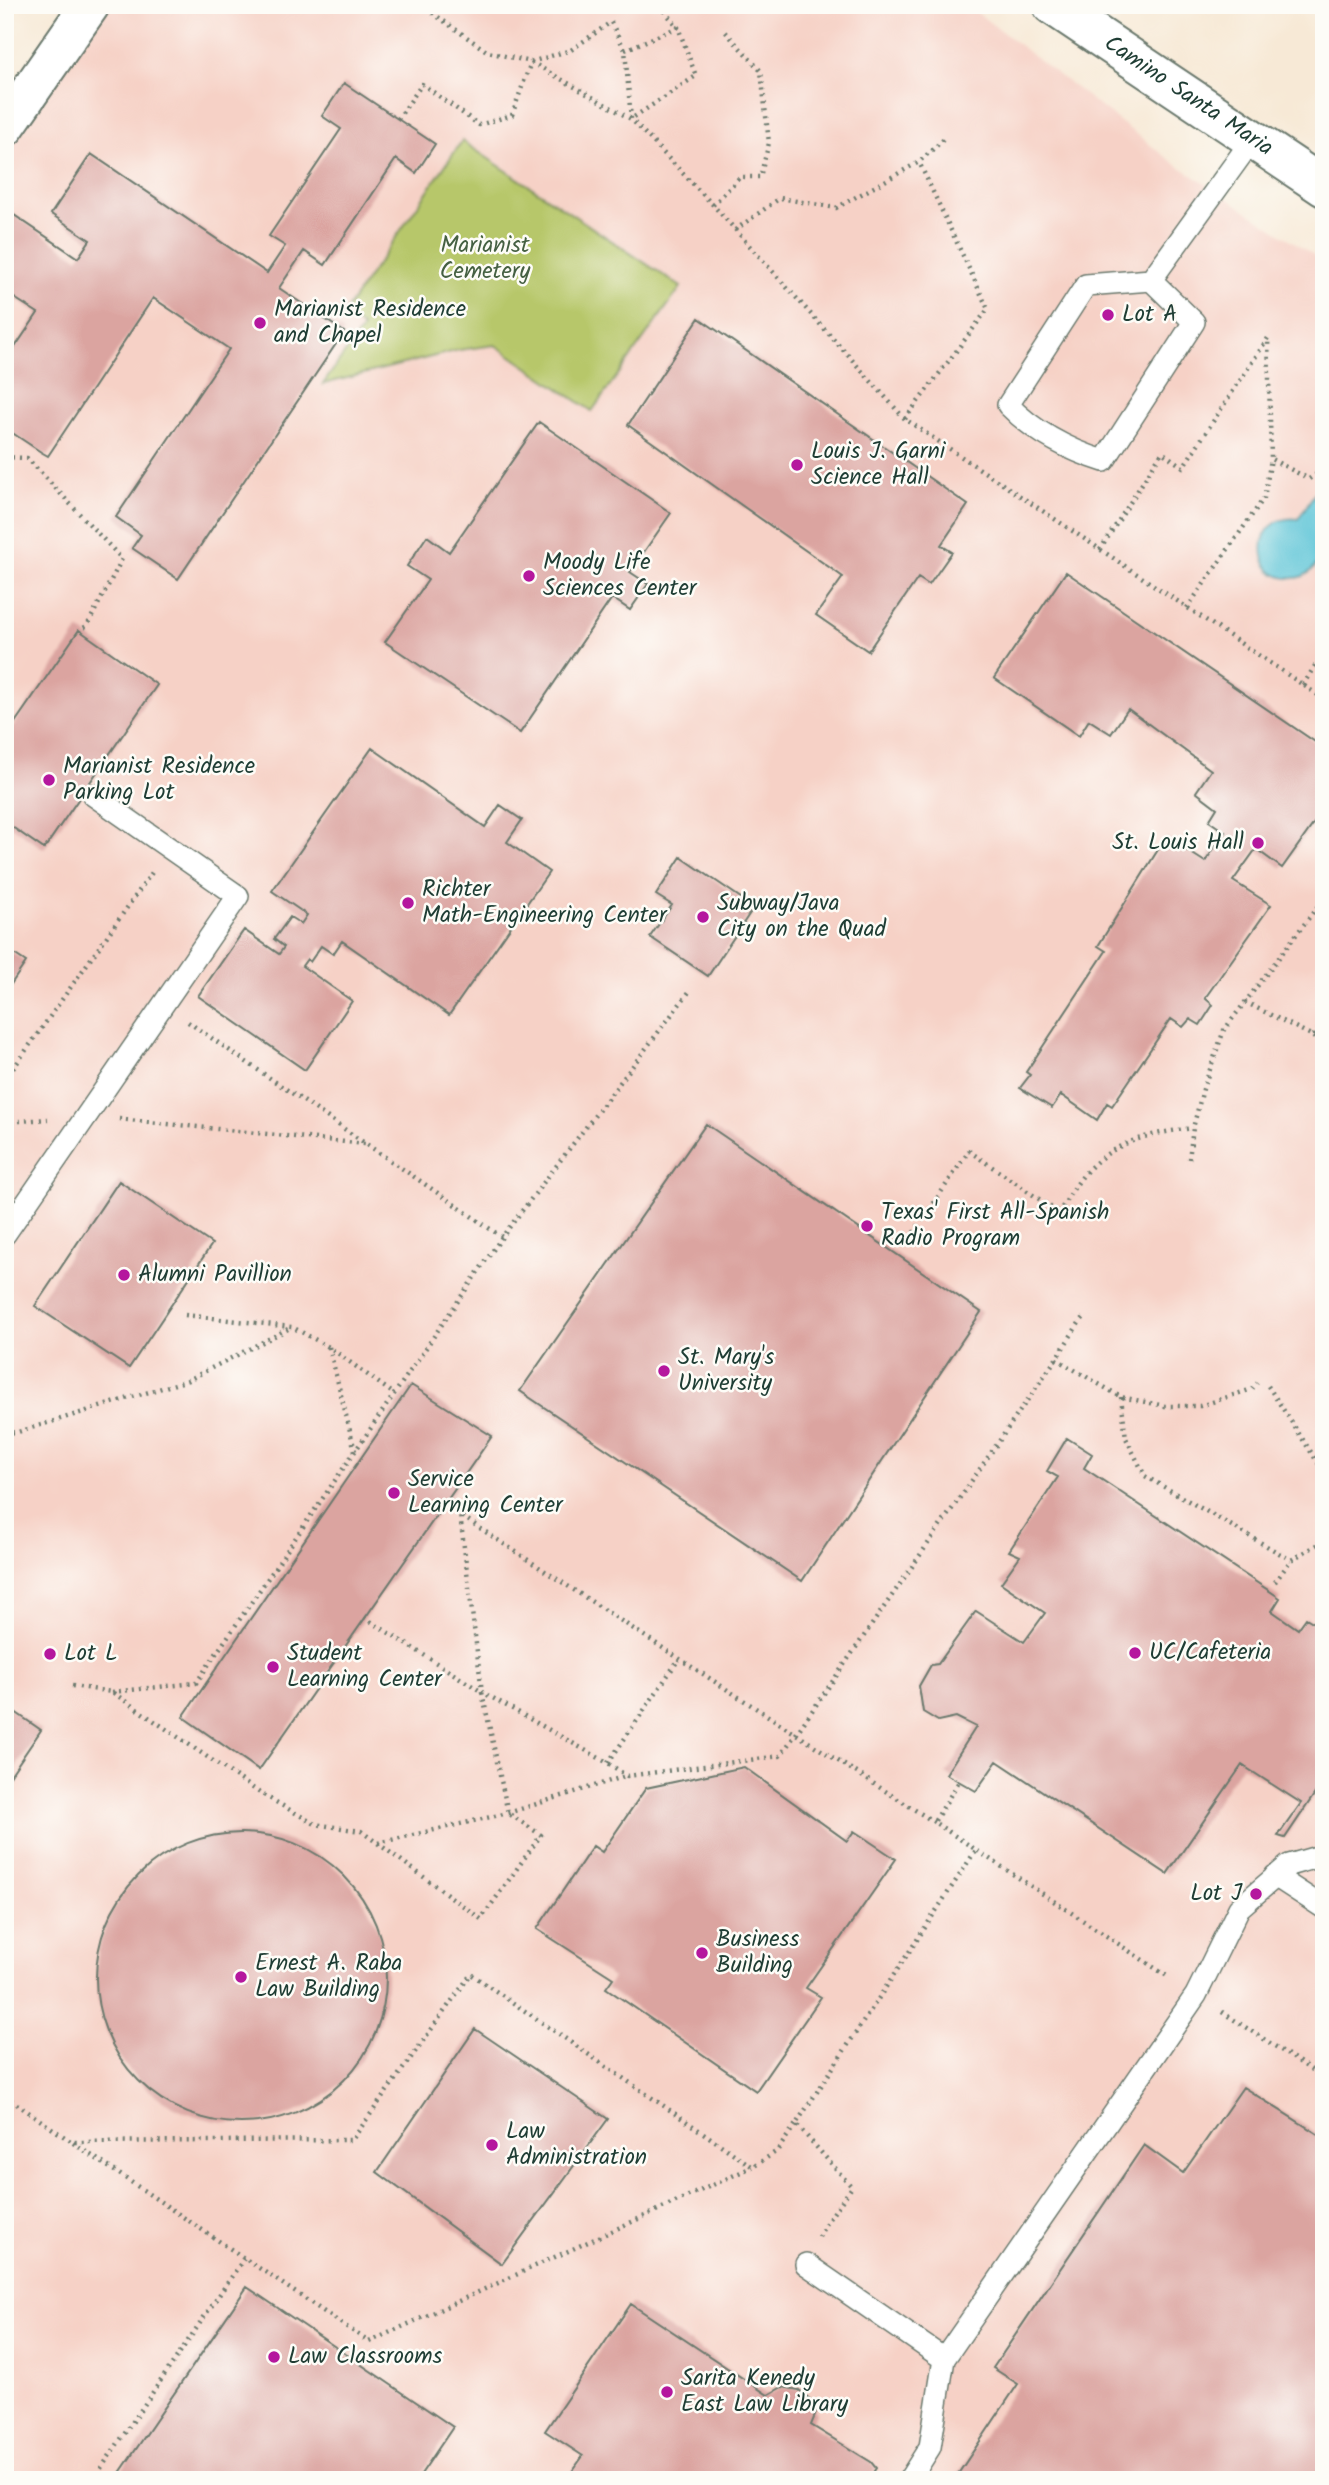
<svg xmlns="http://www.w3.org/2000/svg" width="1329" height="2485" font-family="Kalam,sans-serif">
<style>
.built{fill:#f6d1c6}
.green{fill:#b7c76a;stroke:#6b824f;stroke-width:2}
.water{fill:#5bc4d7;stroke:#3d8086;stroke-width:2}
.building{fill:#dba4a0}
.lines{fill:none;stroke-linecap:round;stroke-linejoin:round}
.lane-casing{stroke:#6b796d;stroke-width:24}
.street-casing{stroke:#6b796d;stroke-width:42}
.secondary-casing{stroke:#6b796d;stroke-width:42}
.path{stroke:#6b796d;stroke-width:4.5;stroke-dasharray:2 5;stroke-linecap:butt}
.lane{stroke:#fff;stroke-width:21}
.street{stroke:#fff;stroke-width:38}
.secondary{stroke:#fff;stroke-width:38}
.poi-dot{fill:#b5179e;stroke:#fdfcf7;stroke-width:2.5}
.labels{text-anchor:middle;dominant-baseline:central;stroke-width:5;stroke-linejoin:round;paint-order:stroke}
.street-label{font-size:23px;fill:#1f3d34;stroke:#fdfcf7}
.park-label{font-size:23px;fill:#456042;stroke:#fdfcf7}
.poi-label{font-size:23px;fill:#1f3d34;stroke:#fdfcf7;text-anchor:start}
</style>
<rect width="100%" height="100%" fill="#fdfcf7"/>
<filter id="ink" filterUnits="userSpaceOnUse"><feTurbulence type="fractalNoise" baseFrequency=".0143" numOctaves="2"/><feDisplacementMap in="SourceGraphic" scale="14" xChannelSelector="R" yChannelSelector="G"/><feConvolveMatrix kernelMatrix="1 2 1 2 8 2 1 2 1" color-interpolation-filters="sRGB"/></filter>
<filter id="wash" filterUnits="userSpaceOnUse"><feTurbulence type="fractalNoise" baseFrequency=".00686" numOctaves="4" result="noise"/><feDisplacementMap in="SourceGraphic" scale="28" xChannelSelector="R" yChannelSelector="G"/><feGaussianBlur stdDeviation="1.57" result="paint"/><feColorMatrix in="noise" values="0 0 0 0 0 0 0 0 0 0 0 0 0 0 0 0 0 1.4 0 .05"/><feComposite in="paint" operator="in"/></filter>
<g filter="url(#wash)">
<rect width="100%" height="100%" fill="#f7e9d6"/>
<!-- built -->
<path class="built" d="M108,5h859l207,158 150,99v2218h-1319v-2327z"/>
<!-- green -->
<path class="green" d="M462,141l219,146 -89,124 -97,-66 -36,5 -136,34 40,-56 -19,-15z"/>
<!-- water -->
<path class="water" d="M1324,479v46l-6,9c4,12 5,25 -5,35 -5,5 -12,9 -19,9 -43,4 -43,-65 4,-59z"/>
<g id="blocks">
<!-- building -->
<path class="building" d="M344,83l91,61 -19,29 -20,-14 -71,106 -21,-14 -25,37 65,44 -166,247 -46,-31 9,-13 -25,-18 113,-168 -76,-51 -105,158 -7,-4 -36,-24v-66l33,-49 -33,-21v-83l73,49 12,-18 -39,-26 40,-60 176,119 18,-27 -16,-10 72,-107 -19,-13z
M699,318l269,187 -27,40 11,7 -23,33 -11,-7 -50,73 -52,-36 27,-38 -215,-152z
M539,422l132,91 -41,59 18,12 -18,26 -18,-12 -92,135 -135,-91 43,-62 -21,-14 20,-30 22,16z
M1066,572l258,176v61l-42,59 -26,-19 -23,32 38,24 -66,93 8,7 -13,20 -10,-6 -7,8 -12,-8 -59,87 -5,-3 -10,17 -36,-25 -9,13 -32,-20 10,-13 -4,-3 80,-121 -8,-5 68,-109 39,25 20,-30 -16,-11 8,-13 -21,-16 15,-22 -83,-61 -17,25 -22,-14 -10,16 -85,-58z
M79,630l78,55 -113,164 -39,-27v-85z
M372,748l113,79 15,-22 22,15 -15,22 42,30 -100,143 -107,-74 -9,13 -12,-8 -11,16 -3,-3 -5,7 50,35 -47,69 -107,-74 46,-66 35,24 5,-7 -10,-8 16,-22 11,7 6,-9 -35,-24z
M681,857l73,50 -46,69 -58,-39 22,-32 -16,-10z
M5,948l21,14 -21,31z
M706,1124l275,188 -179,269 -282,-190z
M119,1181l93,63 -83,124 -94,-62z
M411,1385l81,51 -233,334 -76,-53z
M1067,1438l25,16 -8,14 196,130 -8,13 26,18 8,-11 18,11v151l-39,58 -7,-2 23,-33 -59,-38 -75,109 -170,-113 -21,30 -30,-17 30,-47 -20,-10 -18,4 -15,-9 -4,-26 12,-21 7,-1 38,-53 48,31 21,-29 -44,-30 19,-27 -11,-5 49,-74 -11,-6z
M5,1705l36,25 -36,53z
M744,1767l103,74 7,-10 42,28 -90,129 15,9 -65,94 -150,-103 7,-10 -76,-49 56,-83 9,6 44,-64z
M96 1978a145 145 0 1 1 290 0a145 145 0 1 1-290 0Z
M475,2029l133,90 -106,145 -125,-92z
M1243,2087l81,51v342h-370l64,-96 -25,-16 151,-223 39,28z
M247,2287l206,140 -36,53h-302z
M631,2304l137,91 14,-8 17,3 13,11 4,12 -5,12 60,37 5,6 -8,12h-302l17,-24 -38,-25z"/>
</g>
</g>
<g filter="url(#ink)">
<use href="#blocks" fill-opacity="0" stroke="#6b796d" stroke-width="2"/>
<g class="lines">
<defs>
<path id="lane" d="M1151,280l43,42 -90,139c-35,-11 -70,-29 -96,-56l78,-120 65,-5 101,-140
M5,1234l233,-338 -145,-101
M1275,1876l49,32
M806,2264l138,95
M909,2480l21,-33 14,-88 252,-364 43,-87 50,-43 35,-10"/>
<path id="street" d="M5,127l85,-122"/>
<g id="secondary">
<path id="s1" d="M1052,5l272,182"/>
</g>
</defs>
<!-- lane casing -->
<use href="#lane" class="lane-casing"/>
<!-- street casing -->
<use href="#street" class="street-casing"/>
<!-- secondary casing -->
<use href="#secondary" class="secondary-casing"/>
<!-- path -->
<path class="path" d="M421,5l67,47 43,10 100,57 65,-43 -18,-49
M604,5l4,5 50,-5
M625,50l53,-23 -19,-22
M531,62l40,-12 40,-28 14,28 6,69 82,86 192,214 419,280
M398,119l24,-35 57,41 33,-10 19,-53
M713,205l27,-28h20l9,-34 -8,-72 -38,-42
M735,230l45,-32 56,10 83,-46 25,-23
M905,419l83,-110 -69,-147
M5,457l22,1 95,101 -35,67 -8,4
M1100,550l62,-98 21,15 85,-129 3,121
M1187,608l77,-110 7,-39 38,20 15,-10
M1303,685l21,-34
M1245,1002l68,34 11,17
M188,1022l314,215
M1313,1036l11,-14
M1314,1036l10,-2
M5,1080l148,-209
M119,1119l246,25
M5,1122l43,-3
M1189,1159l4,-31 10,-39 21,-59 100,-132
M1058,1213c10,-14 18,-30 29,-42 29,-31 66,-38 106,-43
M906,1244l63,-93 102,70
M185,1315l107,12 37,20 65,47
M329,1347l26,104
M1056,1359l65,38 44,9h35l52,-17 5,-6
M1268,1386l56,86
M1121,1397l5,41 19,38 146,84
M5,1433l13,-1 170,-52 104,-53
M1275,1582l16,-22 33,-19
M72,1686l40,6 148,101 55,31 46,7 120,88 60,-84 -33,-22 -26,-121 -118,-75
M112,1692l84,-9 306,-446 187,-245
M608,1763l71,-104
M958,1783l-24,39 236,156
M934,1822c-159,-101 -317,-203 -474,-307l22,177 126,71 19,13 153,-20 16,-22 260,-375 23,-36 7,-8
M378,1843l130,-30 118,-37
M1222,2012l102,66
M5,2096l67,46 280,-2 119,-166 282,193 24,-16 19,-27
M73,2143l296,199 383,-175
M819,2237l7,-14 26,-36 -56,-63 180,-274
M93,2480l152,-223"/>
<!-- lane -->
<use href="#lane" class="lane"/>
<!-- street -->
<use href="#street" class="street"/>
<!-- secondary -->
<use href="#secondary" class="secondary"/>
</g>
</g>
<!-- markers -->
<g class="poi-dot">
<circle cx="1108" cy="315" r="7"/>
<circle cx="260" cy="323" r="7"/>
<circle cx="797" cy="465" r="7"/>
<circle cx="529" cy="576" r="7"/>
<circle cx="49" cy="780" r="7"/>
<circle cx="1258" cy="843" r="7"/>
<circle cx="408" cy="903" r="7"/>
<circle cx="703" cy="917" r="7"/>
<circle cx="867" cy="1226" r="7"/>
<circle cx="124" cy="1275" r="7"/>
<circle cx="664" cy="1371" r="7"/>
<circle cx="394" cy="1493" r="7"/>
<circle cx="1135" cy="1653" r="7"/>
<circle cx="50" cy="1654" r="7"/>
<circle cx="273" cy="1667" r="7"/>
<circle cx="1256" cy="1894" r="7"/>
<circle cx="702" cy="1953" r="7"/>
<circle cx="241" cy="1977" r="7"/>
<circle cx="492" cy="2145" r="7"/>
<circle cx="274" cy="2357" r="7"/>
<circle cx="667" cy="2392" r="7"/>
</g>
<g class="labels">
<!-- street labels -->
<g class="street-label">
<text stroke="none"><textPath href="#s1" startOffset="164">Camino Santa Maria</textPath></text>
</g>
<!-- park labels -->
<g class="park-label">
<text x="485" y="246">Marianist<tspan x="485" dy="26">Cemetery</tspan></text>
</g>
<!-- poi labels -->
<g class="poi-label">
<text x="274" y="310">Marianist Residence<tspan x="274" dy="26">and Chapel</tspan></text>
<text x="1122" y="315">Lot A</text>
<text x="811" y="452">Louis J. Garni<tspan x="811" dy="26">Science Hall</tspan></text>
<text x="543" y="563">Moody Life<tspan x="543" dy="26">Sciences Center</tspan></text>
<text x="63" y="767">Marianist Residence<tspan x="63" dy="26">Parking Lot</tspan></text>
<text x="1244" y="843" text-anchor="end">St. Louis Hall</text>
<text x="422" y="890">Richter<tspan x="422" dy="26">Math-Engineering Center</tspan></text>
<text x="717" y="904">Subway/Java<tspan x="717" dy="26">City on the Quad</tspan></text>
<text x="881" y="1213">Texas' First All-Spanish<tspan x="881" dy="26">Radio Program</tspan></text>
<text x="138" y="1275">Alumni Pavillion</text>
<text x="678" y="1358">St. Mary's<tspan x="678" dy="26">University</tspan></text>
<text x="408" y="1480">Service<tspan x="408" dy="26">Learning Center</tspan></text>
<text x="1149" y="1653">UC/Cafeteria</text>
<text x="64" y="1654">Lot L</text>
<text x="287" y="1654">Student<tspan x="287" dy="26">Learning Center</tspan></text>
<text x="1242" y="1894" text-anchor="end">Lot J</text>
<text x="716" y="1940">Business<tspan x="716" dy="26">Building</tspan></text>
<text x="255" y="1964">Ernest A. Raba<tspan x="255" dy="26">Law Building</tspan></text>
<text x="506" y="2132">Law<tspan x="506" dy="26">Administration</tspan></text>
<text x="288" y="2357">Law Classrooms</text>
<text x="681" y="2379">Sarita Kenedy<tspan x="681" dy="26">East Law Library</tspan></text>
</g>
</g>
<!-- margin -->
<rect width="1329" height="2485" fill="none" stroke="#fdfcf7" stroke-width="28"/>
</svg>
